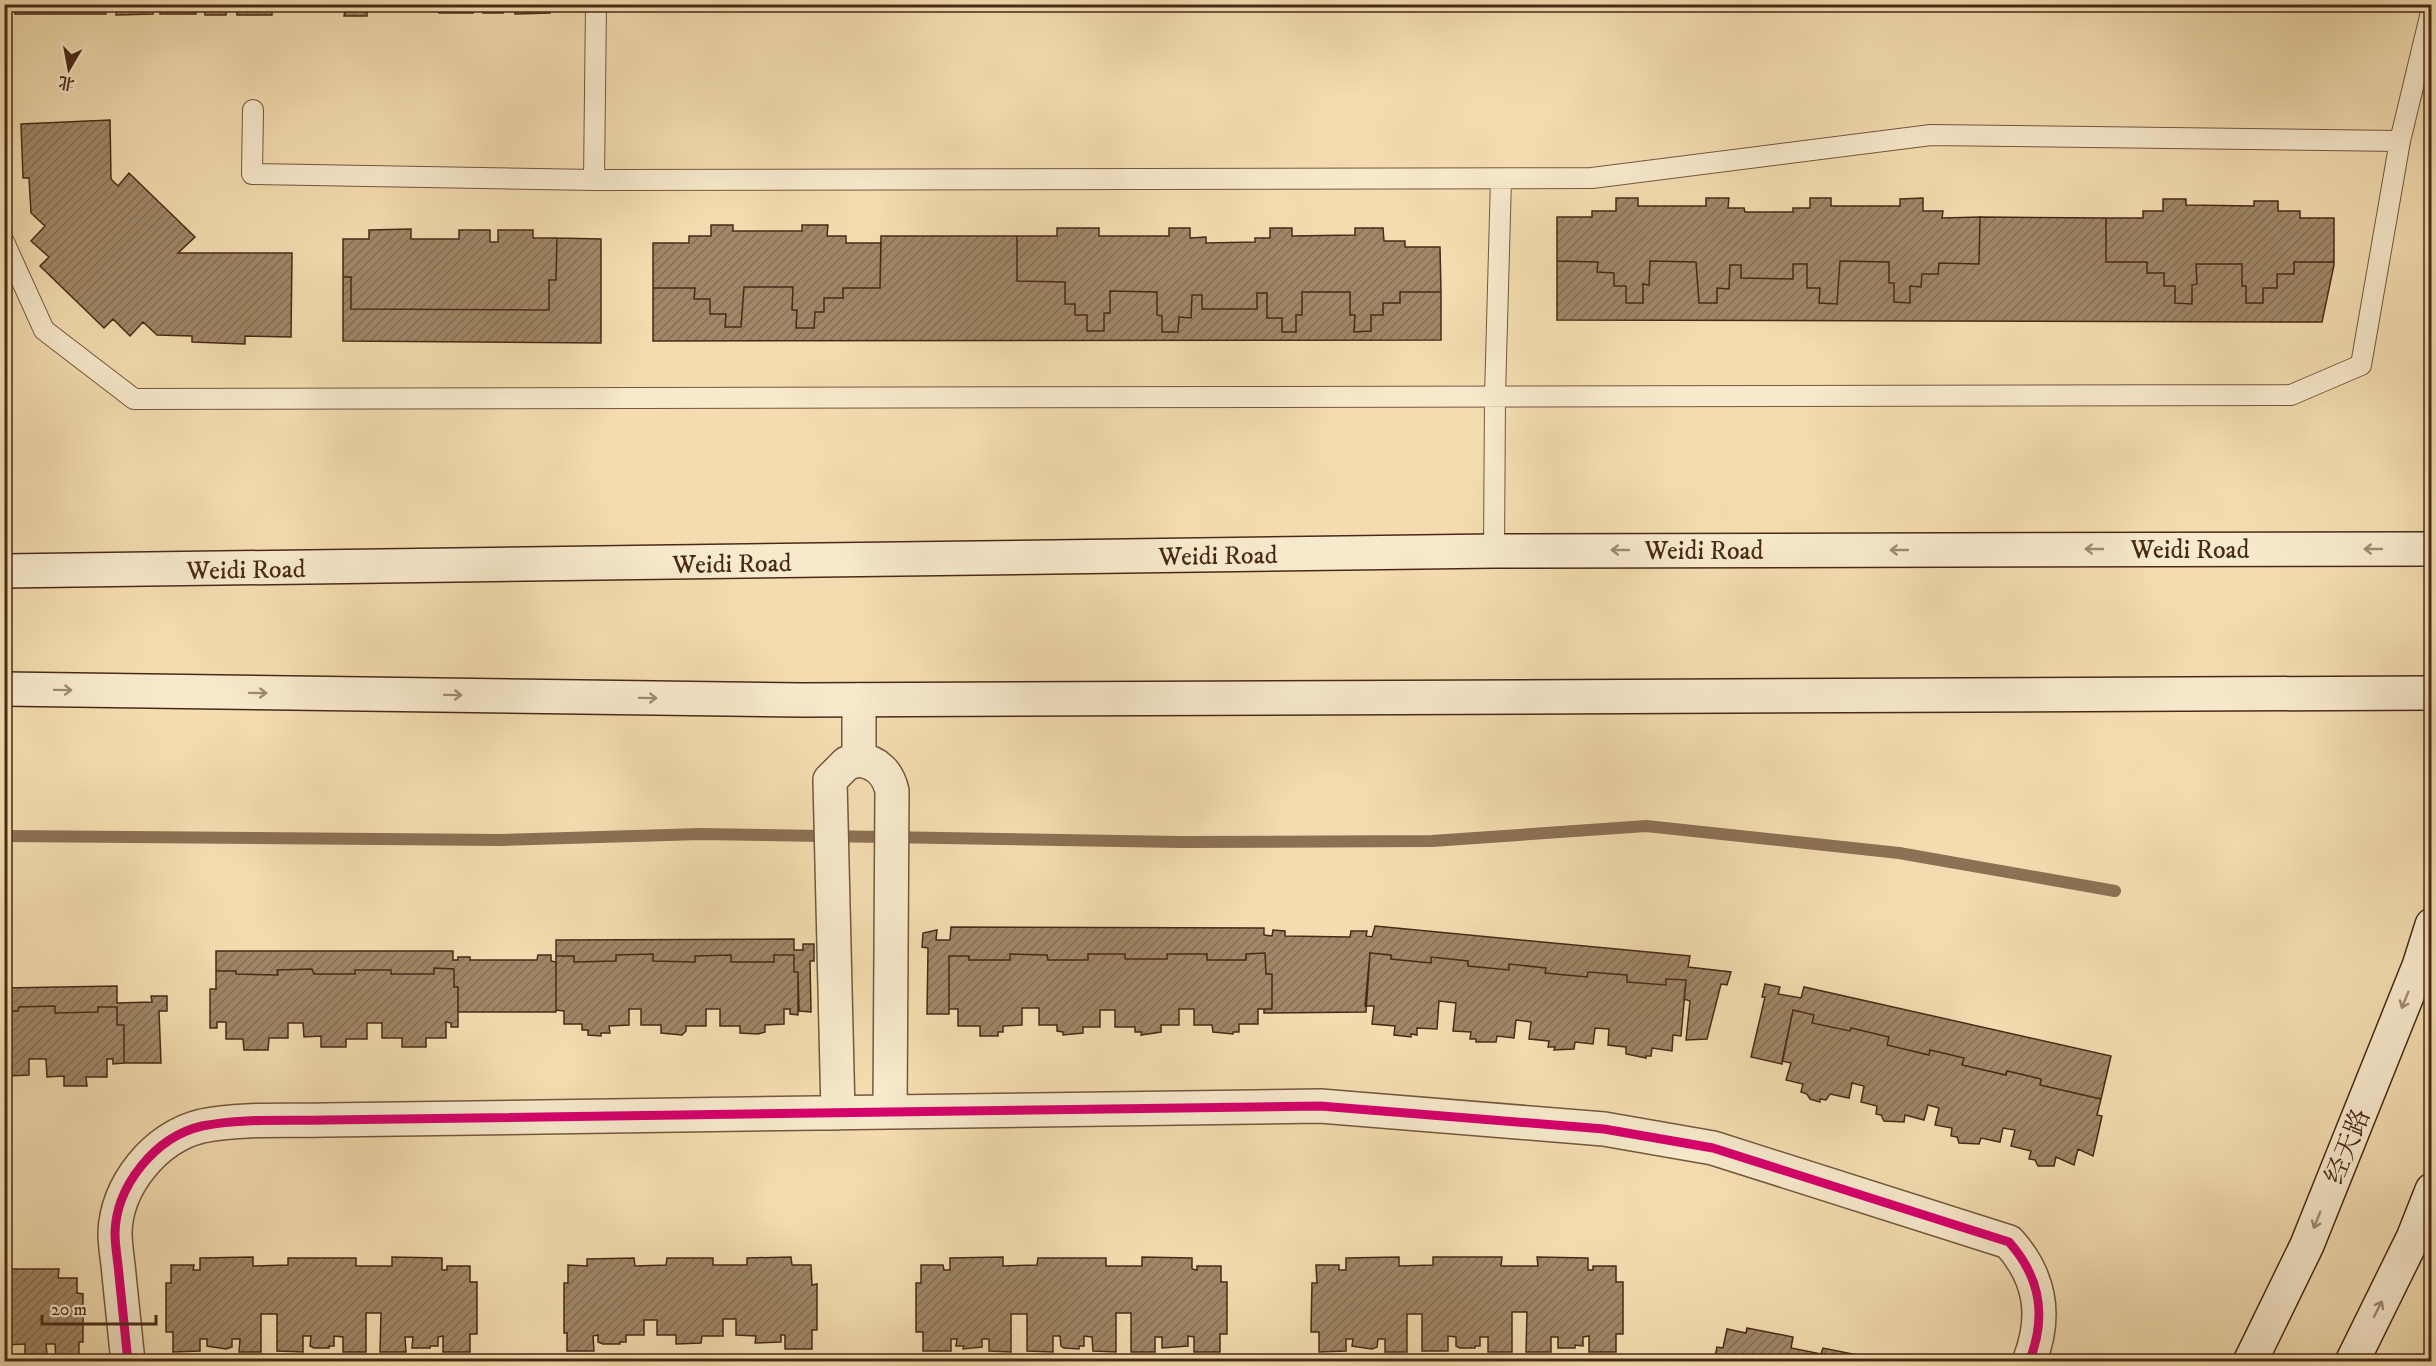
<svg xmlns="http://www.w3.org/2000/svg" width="2436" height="1366" viewBox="0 0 2436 1366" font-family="'IM FELL DW Pica','Noto Serif SC',serif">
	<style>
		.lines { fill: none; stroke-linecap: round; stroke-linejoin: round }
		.stream { stroke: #8c7154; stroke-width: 12 }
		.building { fill: url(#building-hatch); stroke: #492a17; stroke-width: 1.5 }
		.lane-casing { stroke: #74573d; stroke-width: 22 }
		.street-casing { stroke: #74573d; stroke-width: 36 }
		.secondary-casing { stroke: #492a17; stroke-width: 36 }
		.lane { stroke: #f7e9cc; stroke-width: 20 }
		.street { stroke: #f7e9cc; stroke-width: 33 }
		.secondary { stroke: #f7e9cc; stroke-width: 33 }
		.cycleway-casing { stroke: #f7e9cc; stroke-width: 13 }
		.cycleway { stroke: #d6006c; stroke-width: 9 }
		.oneway { stroke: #a08a72 }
		.labels { text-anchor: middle; stroke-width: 4.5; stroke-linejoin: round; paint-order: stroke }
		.street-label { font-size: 26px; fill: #492a17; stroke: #f7e9cc }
	</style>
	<defs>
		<pattern id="building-hatch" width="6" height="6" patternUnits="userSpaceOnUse" patternTransform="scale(1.5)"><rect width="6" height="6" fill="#a18767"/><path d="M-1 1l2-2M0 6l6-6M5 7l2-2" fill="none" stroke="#856f54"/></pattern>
	</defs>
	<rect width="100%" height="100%" fill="#f3ddb0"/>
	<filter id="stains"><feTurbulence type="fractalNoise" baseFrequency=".00333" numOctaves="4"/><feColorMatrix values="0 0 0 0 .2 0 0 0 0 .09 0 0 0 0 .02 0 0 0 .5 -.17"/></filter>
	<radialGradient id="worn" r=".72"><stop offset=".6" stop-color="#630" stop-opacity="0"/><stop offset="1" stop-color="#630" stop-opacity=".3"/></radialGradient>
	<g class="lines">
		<!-- stream -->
		<path class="stream" d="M4 836 501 840 701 834 1180 842 1432 841 1646 826 1899 853 2115 891"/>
	</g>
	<!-- building -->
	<path class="building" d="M15 4H39L38 14H15Z
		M39 4H153V14L116 15 117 7H106V14H38Z
		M160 4H272V15H237V7H227L226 15H205V8H196V14H160Z
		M318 4H397V9L367 10V16H344L345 11 318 10Z
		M439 4H550V13L515 14V8H503V13H483V8L473 7V13H439Z
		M110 120 111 179 118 186 129 173 195 237 178 253H292L291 337 245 336V344L192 342V336L157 335 143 322 130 336 113 319 104 328 40 266 49 257 31 241 45 226 31 213 29 178H23L21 124Z
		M1616 198H1638V206H1706V198H1729L1728 208H1744L1745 212H1793V208H1810V198H1831V206H1900V199L1923 198V211H1943L1942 218 1980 217 1979 264 1939 263 1938 274H1922L1921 287 1910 286V303L1894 302V283H1889V262L1840 261 1837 304 1819 303 1820 288H1807V264H1793V279L1741 278V265H1730L1729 289 1717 288V303H1699L1696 262 1650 261 1649 285 1643 284V303H1626V286H1614V273L1597 272 1598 262 1557 261V217H1592V211H1616Z
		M2163 199H2186V205L2254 206V201H2278V211H2300V218H2334V262H2294V274H2277V288H2263V303H2246V286H2242V264H2196L2197 284 2192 285V304L2175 303V286H2164V273H2147V262H2106V218H2143V211H2163Z
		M1980 217 2106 218V262H2147V273H2164V286H2175V303L2192 304V285L2197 284 2196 264H2242V286H2246V303H2263V288H2277V274H2294V262H2334V265L2322 322 1557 320V261L1598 262 1597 272 1614 273V286H1626V303H1643V284L1649 285 1650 261 1696 262 1699 303H1717V288L1729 289 1730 265H1741V278L1793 279V264H1807V288H1820L1819 303 1837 304 1840 261 1889 262V283H1894V302L1910 303V286L1921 287 1922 274H1938L1939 263 1979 264Z
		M711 225H733V231H802V225H828L827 236H846V243H881L880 288H843V298H824V312H815L814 328H796L797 310H792L793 287H744L741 327H725L726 314H710V299H694L695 288H653V243H689V236H711Z
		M1057 228H1099V236H1169V228H1190V238L1206 237V243L1255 242V238H1270V228H1292V236L1355 235V228H1383L1384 241H1405V247H1440L1441 292H1400V303H1383V315H1371V331L1354 332 1355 315H1350V292H1302V315H1296V332H1282V318H1267V293H1257V309H1202V295H1192L1191 318 1179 317 1178 332H1162V316L1157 315V292L1110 291V313H1104V331H1087V315H1075V304H1065V282L1017 281V236H1057Z
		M411 229V239H459V230H490V242H498V230H533V238H557L556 280H549V310L351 309V277H343V239H369V230Z
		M881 236H1017V281L1065 282V304H1075V315H1087V331H1104V313H1110V291L1157 292V315L1162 316V332H1178L1179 317 1191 318 1192 295H1202V309H1257V293H1267V318H1282V332H1296V315H1302V292H1350V315H1355L1354 332 1371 331V315H1383V303H1400V292H1441V340L653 341V288H695L694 299H710V314H726L725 327H741L744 287H793L792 310H797L796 328H814L815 312H824V298H843V288H880Z
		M557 238 601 239V343L343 341V277H351V309L549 310V280H556Z
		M1375 926 1690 956 1688 967 1731 972 1727 985 1721 984 1707 1039 1686 1040 1690 1001 1684 999 1686 980 1666 979V985L1627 982V975L1588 972 1587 977 1545 973 1546 968 1509 964V970L1468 966V961L1431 957V963L1391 959V955L1370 953 1366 1012 1264 1013V1009H1272V974H1266L1265 953 1246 954V960H1207V954H1167V959H1125V954H1088V960H1048L1047 955 1010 954V960H969V956H949V1014H927L928 948 922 947 923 933 937 930 936 940H950L951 927 1264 928V935L1272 936 1273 930 1285 931V936L1350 937 1351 931H1367L1366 936 1372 937Z
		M794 939V950H803V944H814V961H810L811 1012 799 1011 798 972H794V955H774V962H731V955L695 956V962L653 961V954L616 955V961L574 962V956H556V940Z
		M216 951H453V960H458V957H470V960H537L538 955H551V961L556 962V1012H458V987H454V969L434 968V974H391V970H355V974H314L312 969 277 970 278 975 236 974V971H216Z
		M1265 953 1266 974H1272V1009H1258V1024H1239V1032H1233V1034L1213 1032 1212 1025H1194V1009H1179V1025H1161V1032L1141 1035 1142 1032H1135V1027H1115V1010H1100V1027H1083V1033L1063 1035V1032L1057 1031V1025H1039V1008H1022V1025L1003 1026V1032H998V1036H980V1026H958V1009H949V956H969V960H1010V954L1047 955 1048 960H1088V954H1125V959H1167V954H1207V960H1246V954Z
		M1370 953 1391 955V959L1431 963V957L1468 961V966L1509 970V964L1546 968 1545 973 1587 977 1588 972 1627 975V982L1666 985V979L1686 980 1681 1036 1673 1035 1672 1051 1652 1048 1651 1056H1646V1058L1626 1054V1047L1608 1045 1609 1029 1595 1028 1593 1044 1575 1042 1574 1049 1554 1050 1555 1047H1548L1549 1041 1529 1039 1531 1022 1516 1020 1514 1038 1497 1036 1496 1042H1476V1039H1470L1471 1032 1453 1031 1456 1003 1439 1001 1437 1029 1417 1028V1035L1411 1034V1037L1394 1035 1395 1026 1372 1024 1374 1006H1365Z
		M653 954V961L695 962V956L731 955V962H774V955H794V972H798V1015L790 1014V1009H784V1024L765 1025V1032L758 1034 740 1033V1026H720V1009H706V1026H686V1031L682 1035 661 1033V1025H641V1009H629V1025L609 1026 610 1033H601V1036L588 1035V1030H582V1024H564V1011L556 1010V956H574V962L616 961V955Z
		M434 968 454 969V987H458V1027H451V1023L446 1022V1038H426V1047H402V1038H382V1023H367V1039H346V1047H321V1036L304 1037 303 1023H288V1038H269L268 1050H244L243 1039H226V1022H217V1028H210V989H216V971H236V974L278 975 277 970 312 969 314 974H355V970H391V974H434Z
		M1765 984 1780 987 1778 994 1801 998 1804 987 2111 1056 2101 1099 2040 1085 2041 1079 2007 1071 2006 1075 1962 1065 1964 1058 1930 1050 1929 1055 1887 1045 1889 1037 1851 1028 1850 1031 1812 1023 1814 1015 1793 1010 1782 1064 1751 1057 1765 997H1762Z
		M117 986V1003L152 1002 151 996H167V1011H159L161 1063H124V1025H117V1007H98V1012L55 1013V1006L19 1007 18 1011H4V988Z
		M55 1006V1013L98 1012V1007H117V1025H124V1063L113 1064V1059H107V1077H86L87 1086H64V1076L47 1077 46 1059H29V1075L8 1076 9 1085H4V1011H18L19 1007Z
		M1793 1010 1814 1015 1812 1023 1850 1031 1851 1028 1889 1037 1887 1045 1929 1055 1930 1050 1964 1058 1962 1065 2006 1075 2007 1071 2041 1079 2040 1085 2101 1099 2097 1115 2102 1116 2093 1156 2078 1149 2074 1165 2056 1157 2054 1166H2038L2035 1160 2029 1159 2031 1151 2011 1146 2015 1130 2003 1128 2000 1142 1981 1138 1979 1144 1959 1143 1957 1137 1951 1136 1952 1128 1935 1125 1939 1108 1928 1105 1924 1120 1905 1115 1904 1122 1884 1121 1881 1115 1876 1114 1877 1106 1861 1102 1864 1086 1852 1083 1849 1098 1830 1094 1826 1100 1820 1099V1102L1810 1099 1807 1094 1801 1092 1803 1084 1786 1080 1791 1063 1782 1061Z
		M253 1257V1266L288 1265V1258H356V1266H392V1257L442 1258V1270H447V1266H470V1282H477V1334H470V1352H443V1336L438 1337V1346H430V1348H412L413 1337H405L406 1352H380L381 1313H366V1352H343V1337L334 1336V1346H329V1348H314L310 1346 311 1336H303V1352L277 1351V1314H261V1352H239L240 1339H232V1347L226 1349 207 1346V1339H200V1351L173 1352V1332H166V1283H171V1265H194L193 1270H200V1258Z
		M791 1257 792 1265H811L812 1285 817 1284V1330H812V1349H785V1335H781V1342L755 1343 756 1336 736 1335V1319H723V1336H702L701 1343 676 1344V1335H657V1320H644V1335H626V1342H620V1344H603L598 1342V1335L593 1336 594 1351H567V1333H564V1283H568V1265L587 1266V1259L634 1258 635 1266 666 1265 667 1258H713V1265H747V1258Z
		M1003 1257V1266L1037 1265 1038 1258H1106V1266H1142V1257L1192 1258V1269L1197 1270V1266H1221V1282H1227V1334H1220V1352H1194V1337L1188 1336V1346L1162 1348V1337H1155V1352H1131V1313H1116V1352L1093 1351 1092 1337 1084 1336V1346H1079V1349L1064 1348 1061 1346 1060 1336H1053V1352L1027 1351V1314H1011V1352L989 1351V1339H982V1347L963 1349 964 1346H956L957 1339H951V1351H923V1332H916V1283H921V1265H943L944 1270H950V1258Z
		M1399 1257V1266L1433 1265V1257H1502L1501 1266H1538L1537 1257 1588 1258V1270H1593V1266H1616V1282H1623V1334H1616V1352H1589V1336L1583 1337V1346L1575 1345V1348H1558V1337H1551V1352H1526L1527 1312H1512V1352H1488V1337H1480V1346H1475V1348H1460L1456 1346V1337L1448 1336V1351H1422V1314H1407V1352H1385V1339H1378L1377 1347 1372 1349 1352 1346 1353 1339H1346V1351L1319 1352V1332H1311L1312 1283H1317L1316 1265H1339V1270H1346V1258Z
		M12 1269H59L58 1278H77V1293L83 1294V1342H79V1360L56 1361 55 1344H46L47 1354H25V1344L5 1345 4 1276H11Z
		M1747 1328 1793 1337 1791 1348 1821 1354 1823 1348 1868 1357 1867 1362H1714L1717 1347 1723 1348 1727 1329 1746 1333Z"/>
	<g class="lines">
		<defs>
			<path id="lane" d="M253 110 252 174 594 180 596 4
				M594 180 1592 178 1931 135 2400 141
				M4 242 44 330 134 399 2291 395 2361 365 2400 141 2432 8
				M1494 551 1495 396 1501 179"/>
			<path id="street" d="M859 760C877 762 888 773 892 791L890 1112
				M838 1113 830 780 847 763 859 760V700
				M128 1362C125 1333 122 1304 119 1275 118 1261 115 1247 115 1233 116 1186 155 1137 202 1126 240 1118 287 1121 326 1120L1320 1106 1604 1129 1713 1148 2009 1242C2041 1278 2047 1317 2029 1362"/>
			<path id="secondary" d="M4 571 1494 551 2432 549
				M4 689 802 700 2432 693
				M2250 1362 2307 1245 2419 966 2432 925
				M2352 1362 2413 1238 2432 1190"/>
		</defs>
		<!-- lane casing -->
		<use href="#lane" class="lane-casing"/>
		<!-- street casing -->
		<use href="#street" class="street-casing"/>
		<!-- secondary casing -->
		<use href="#secondary" class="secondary-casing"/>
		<!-- lane -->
		<use href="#lane" class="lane"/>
		<!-- street -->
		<use href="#street" class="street"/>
		<!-- secondary -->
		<use href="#secondary" class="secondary"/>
		<defs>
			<path id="cycleway" d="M128 1362C125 1333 122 1304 119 1275 118 1261 115 1247 115 1233 116 1186 155 1137 202 1126 240 1118 287 1121 326 1120L1320 1106 1604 1129 1713 1148 2009 1242C2041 1278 2047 1317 2029 1362"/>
		</defs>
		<!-- cycleway casing -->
		<use href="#cycleway" class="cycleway-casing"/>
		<!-- cycleway -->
		<use href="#cycleway" class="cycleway"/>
	</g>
	<!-- one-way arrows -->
	<defs><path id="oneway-shaft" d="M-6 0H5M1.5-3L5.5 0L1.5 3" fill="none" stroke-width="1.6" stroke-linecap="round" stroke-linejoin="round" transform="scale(1.5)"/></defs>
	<g class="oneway">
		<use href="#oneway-shaft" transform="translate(2094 549) rotate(180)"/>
		<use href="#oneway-shaft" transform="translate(2373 549) rotate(180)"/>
		<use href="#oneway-shaft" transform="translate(1620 550) rotate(180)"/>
		<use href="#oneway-shaft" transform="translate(1899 550) rotate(180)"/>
		<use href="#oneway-shaft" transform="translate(63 690) rotate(1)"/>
		<use href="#oneway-shaft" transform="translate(258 693) rotate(1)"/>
		<use href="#oneway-shaft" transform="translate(453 695) rotate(1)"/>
		<use href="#oneway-shaft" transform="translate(648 698) rotate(1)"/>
		<use href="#oneway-shaft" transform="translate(2405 1000) rotate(112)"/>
		<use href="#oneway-shaft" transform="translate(2317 1220) rotate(112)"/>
		<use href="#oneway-shaft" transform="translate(2378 1309) rotate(-63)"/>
	</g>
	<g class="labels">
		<!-- street labels -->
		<g class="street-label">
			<text x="2190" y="558">Weidi Road</text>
			<text x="1704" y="559">Weidi Road</text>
			<text transform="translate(1218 555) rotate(-1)" y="9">Weidi Road</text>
			<text transform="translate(732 563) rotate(-1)" y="9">Weidi Road</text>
			<text transform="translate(246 569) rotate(-1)" y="9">Weidi Road</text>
			<text transform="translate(2347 1146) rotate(-68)" y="9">经天路</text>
		</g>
	</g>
	<!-- margin -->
	<rect width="2436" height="1366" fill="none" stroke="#f3ddb0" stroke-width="24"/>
	<rect x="6" y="6" width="2424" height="1354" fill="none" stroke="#492a17" stroke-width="3"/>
	<rect x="12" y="12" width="2412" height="1342" fill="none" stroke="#492a17" stroke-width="1.5"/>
	<!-- north arrow -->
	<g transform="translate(69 69) rotate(190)" stroke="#f7e9cc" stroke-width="4.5" paint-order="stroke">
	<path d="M0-4.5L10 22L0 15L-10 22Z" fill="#492a17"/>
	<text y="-9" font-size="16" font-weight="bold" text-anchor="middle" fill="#492a17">北</text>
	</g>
	<!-- scale -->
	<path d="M42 1315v9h114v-9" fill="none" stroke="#492a17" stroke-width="3"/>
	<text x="51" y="1315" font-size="18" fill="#492a17" stroke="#f7e9cc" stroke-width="4.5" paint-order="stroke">20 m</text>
	<rect width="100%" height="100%" filter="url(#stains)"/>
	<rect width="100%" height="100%" fill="url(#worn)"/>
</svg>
